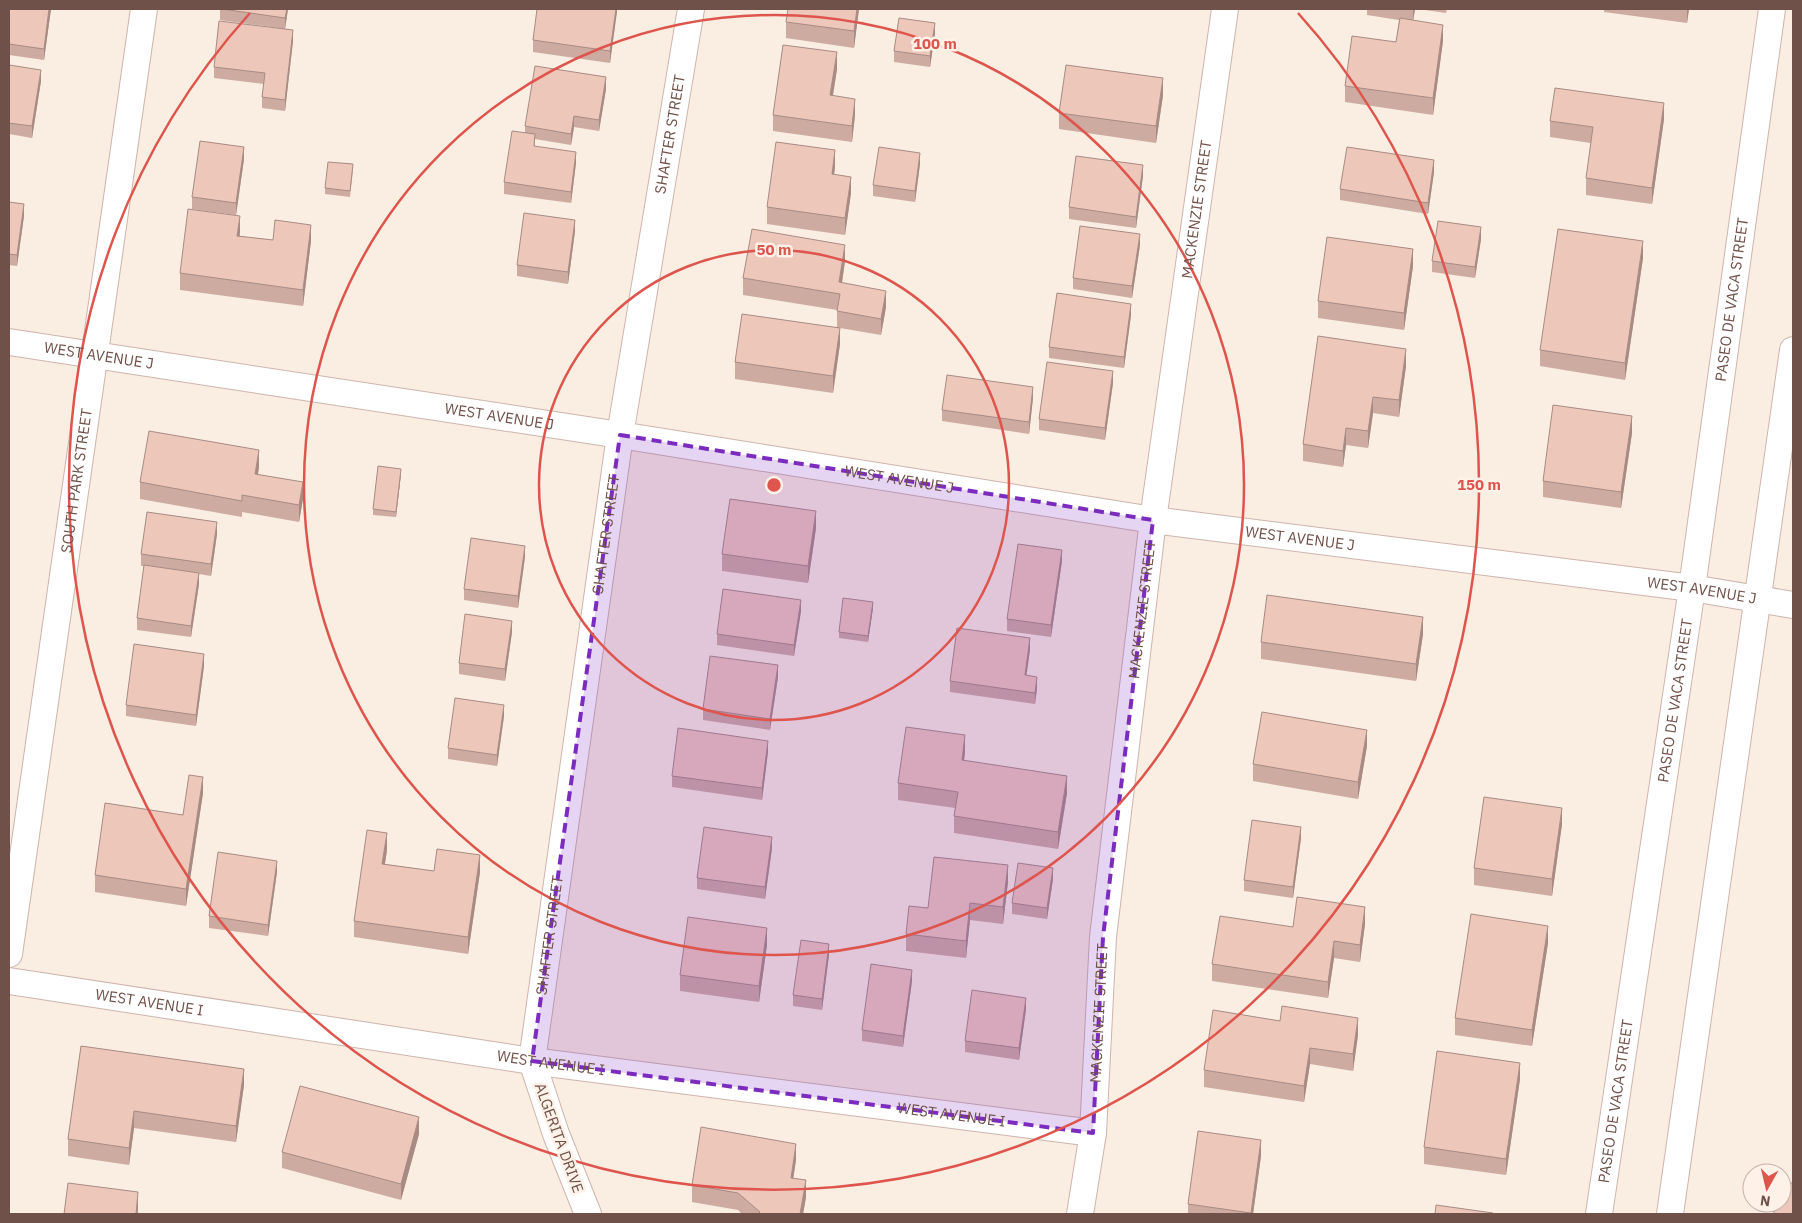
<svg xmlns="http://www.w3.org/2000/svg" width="1802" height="1223" viewBox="0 0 1802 1223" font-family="'IBM Plex Sans',sans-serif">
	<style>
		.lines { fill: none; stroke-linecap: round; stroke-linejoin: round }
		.street-casing { stroke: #cdb5ac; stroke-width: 28 }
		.street { stroke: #fff; stroke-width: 26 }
		.wall { fill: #cdaba1 }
		.shaded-wall { fill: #a78b83 }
		.building { fill: #eec7bb; stroke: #a78b83 }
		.marked { fill: #7b2cbf; fill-opacity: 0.2; stroke: #7b2cbf; stroke-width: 4; stroke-dasharray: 10 6; stroke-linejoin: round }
		.ring { fill: none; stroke: #de554e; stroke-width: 2.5 }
		.labels { text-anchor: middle; stroke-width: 5; stroke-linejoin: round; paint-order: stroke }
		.street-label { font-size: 15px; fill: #70514a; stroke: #fef1e8 }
		.centre { fill: #de554e; stroke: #fef1e8; stroke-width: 2.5 }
		.ring-label { font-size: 15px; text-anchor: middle; font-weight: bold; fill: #de554e; stroke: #fef1e8; stroke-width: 5; stroke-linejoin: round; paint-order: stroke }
	</style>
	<rect width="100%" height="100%" fill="#faede2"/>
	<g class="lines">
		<defs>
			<g id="street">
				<path id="s1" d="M9 342 620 435 1153 520 1692 588 1793 605"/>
				<path id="s2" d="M9 954 144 9"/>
				<path id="s3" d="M9 981 532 1061 1093 1133"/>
				<path id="s4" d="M588 1214 556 1134 532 1061 620 435 691 9"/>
				<path id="s5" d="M1080 1214 1093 1133 1103 937 1153 520 1225 9"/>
				<path id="s6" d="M1599 1214 1692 588 1772 9"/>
				<path d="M1670 1214 1793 350"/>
			</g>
		</defs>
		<!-- street casing -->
		<use href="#street" class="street-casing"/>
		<!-- street -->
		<use href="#street" class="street"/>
	</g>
	<!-- wall -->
	<path class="wall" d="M9 9H51L44 60 9 55Z
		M220 9H288L285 29 293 41 285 111 262 108V97L264 84 214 78V67L279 28 220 20Z
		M617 9 610 63 533 52V40Z
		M859 9 854 48 786 38V22Z
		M1367 9H1415L1413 20 1443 41 1433 115 1345 102V86L1396 42 1399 20 1367 15Z
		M1418 9H1447L1446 13Z
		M1604 9H1689L1687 23 1604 12Z
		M935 34 930 67 894 62V51Z
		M9 65 41 81 32 138 9 134Z
		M837 69 833 96 855 115 852 142 773 131V115Z
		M606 89 599 131 574 127 571 145 535 139V146L576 163 571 203 504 194V182L525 132V126Z
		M1163 95 1156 143 1059 129V113Z
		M1664 119 1652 204 1586 195V178L1591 143 1550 137V121Z
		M244 159 236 215 192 209V197Z
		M920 164 915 202 873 196V185Z
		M835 167 834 174 851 193 845 235 767 224V207Z
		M353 170 350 197 325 194V188Z
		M1434 172 1428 214 1340 200V189Z
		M1143 176 1136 228 1069 219V207Z
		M9 202 24 216 17 266 9 265Z
		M575 231 568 284 517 276V265Z
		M240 232V236L273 240 311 241 303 306 180 290V273Z
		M1481 239 1475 278 1432 272V261Z
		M1140 245 1132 298 1073 289V278Z
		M1643 258 1625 380 1540 366V350Z
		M845 261 842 283 886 307 881 335 840 328V344L833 393 735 379V362L837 327V310L743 295V278Z
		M1413 266 1404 330 1318 318V301Z
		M1131 315 1124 368 1049 358V347Z
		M1406 366 1399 417 1373 413 1368 448 1346 445 1343 467 1303 461V444Z
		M1113 383 1105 440 1039 430V419Z
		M1033 398 1029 434 942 421V410Z
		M1632 433 1621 508 1543 497V481Z
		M259 467 258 474 303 499 299 522 242 512V517L140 499V482Z
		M401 474 396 517 373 515V509Z
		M816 528 808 583 722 571V554Z
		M217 534 211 576 199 574V584L191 637 137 630V618L144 566H141V554Z
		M525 557 518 608 464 600V589Z
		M1062 561 1051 637 1007 631V619Z
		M873 608 868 642 839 638V632Z
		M801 611 794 656 717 645V634Z
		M512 632 505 681 459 674V663Z
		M1423 634 1416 681 1261 659V642Z
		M1030 650 1026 675 1037 688 1035 704 950 692V681Z
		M204 666 196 726 126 716V705Z
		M778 677 770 730 703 720V709Z
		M504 716 497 766 448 759V748Z
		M1367 746 1358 799 1253 781V764Z
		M768 752 762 800 672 787V776Z
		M965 752 964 761 1067 793 1058 849 954 833V816L955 808 898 800V783Z
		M203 793 186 906 95 892V875L183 815Z
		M1562 824 1552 896 1474 885V868Z
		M1301 838 1293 898 1244 891V880Z
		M772 848 765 899 697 889V878Z
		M387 850 385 864 434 871 480 872 468 954 354 937V921Z
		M277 872 268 936 209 928V916Z
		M1053 879 1047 919 1012 914V903Z
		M1008 882 1003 924 970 920 966 958 906 951V934L928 908Z
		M1365 924 1360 962 1334 958 1328 998 1212 981V964L1293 927Z
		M1548 943 1532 1046 1455 1035V1018Z
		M767 945 759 1002 680 991V975Z
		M829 955 822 1010 793 1006V995Z
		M912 981 903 1047 862 1041V1030Z
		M1026 1009 1019 1060 965 1052V1041Z
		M1358 1035 1353 1071 1310 1064 1304 1102 1204 1087V1070Z
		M81 1046 244 1085 236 1142 134 1128 129 1165 68 1156V1139Z
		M1520 1079 1506 1175 1424 1164V1147Z
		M419 1134 401 1200 282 1168V1152Z
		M1261 1156 1253 1214H1188V1204Z
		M796 1160 793 1178 806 1197 803 1214H742L738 1210 692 1202V1185Z"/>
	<!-- shaded-wall -->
	<path class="shaded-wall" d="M49 9H51L44 60V49Z
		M287 9H288L285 29V18Z
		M616 9H617V12L610 63V51Z
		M857 9H859L854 48V31Z
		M1413 9H1415L1413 22Z
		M1687 9H1689L1687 23Z
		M935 23V34L930 67V56Z
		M1443 25V41L1433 115V98Z
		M293 30V41L285 111V100Z
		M837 52V69L830 112V95Z
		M41 70V81L32 138V126Z
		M606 77V89L599 131V120Z
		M1163 78V95L1156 143V126Z
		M855 99V115L852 142V126Z
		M1664 103V119L1652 204V188Z
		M574 116V127L571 145V134Z
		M244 147V159L236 215V203Z
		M835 150V167L832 191V174Z
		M576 152V163L571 203V192Z
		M920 153V164L915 202V191Z
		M1434 160V172L1428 214V203Z
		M1143 165V176L1136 228V217Z
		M851 177V193L845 235V218Z
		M24 204V216L17 266V255Z
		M240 216V232L237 252V236Z
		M575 220V231L568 284V272Z
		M311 225V241L303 306V290Z
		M1481 227V239L1475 278V267Z
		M1140 234V245L1132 298V286Z
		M1643 241V258L1625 380V363Z
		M845 245V261L840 295 839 282Z
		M1413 249V266L1404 330V313Z
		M886 291V307L881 335V319Z
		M1131 304V315L1124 368V357Z
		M840 328V344L833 393V376Z
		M1406 349V366L1399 417V400Z
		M1113 371V383L1105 440V428Z
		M1033 387V398L1029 434V422Z
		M1373 397V413L1368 448V431Z
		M1632 416V433L1621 508V492Z
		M1346 428V445L1343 467V451Z
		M259 450V467L255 491V474Z
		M401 469V474L396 517V512Z
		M303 482V499L299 522V505Z
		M816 511V528L808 583V566Z
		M217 522V534L211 576V564Z
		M525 546V557L518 608V596Z
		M1062 550V561L1051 637V625Z
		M199 573V584L191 637V626Z
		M801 600V611L794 656V645Z
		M873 602V608L868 642V636Z
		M1423 617V634L1416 681V664Z
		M512 621V632L505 681V669Z
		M1030 638V650L1025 686V675Z
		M204 654V666L196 726V715Z
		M778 665V677L770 730V719Z
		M1037 677V688L1035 704V693Z
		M504 705V716L497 766V755Z
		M1367 730V746L1358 799V782Z
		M965 735V752L962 777V760Z
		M768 741V752L762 800V788Z
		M1067 776V793L1058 849V832Z
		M203 777V793L186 906V889Z
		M1562 808V824L1552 896V879Z
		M1301 827V838L1293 898V887Z
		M387 833V850L382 881V864Z
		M772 837V848L765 899V887Z
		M480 855V872L468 954V937Z
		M277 861V872L268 936V925Z
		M1008 865V882L1003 924V907Z
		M1053 868V879L1047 919V908Z
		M970 903V920L966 958V941Z
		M1365 907V924L1360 962V945Z
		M1548 926V943L1532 1046V1030Z
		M767 928V945L759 1002V986Z
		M1334 941V958L1328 998V982Z
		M829 944V955L822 1010V999Z
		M912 970V981L903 1047V1036Z
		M1026 998V1009L1019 1060V1048Z
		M1358 1018V1035L1353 1071V1054Z
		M1310 1048V1064L1304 1102V1086Z
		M1520 1063V1079L1506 1175V1159Z
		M244 1069V1085L236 1142V1126Z
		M134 1111V1128L129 1165V1148Z
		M419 1117V1134L401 1200V1184Z
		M1261 1140V1156L1253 1214H1251Z
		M796 1144V1160L791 1194V1178Z
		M806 1180V1197L803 1214H800Z
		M138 1192V1214H136Z"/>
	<!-- building -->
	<path class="building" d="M9 9H49L44 49 9 44Z
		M222 9H287L285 18Z
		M537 9H616L610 51 533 40Z
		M788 9H857L854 31 786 22Z
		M899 18 935 23 930 56 894 51Z
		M1400 18 1443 25 1433 98 1345 86 1352 36 1396 42Z
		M219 21 293 30 285 100 262 97 265 73 214 67Z
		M783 45 837 52 830 95 855 99 852 126 773 115Z
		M9 65 41 70 32 126 9 123Z
		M1066 65 1163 78 1156 126 1059 113Z
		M535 66 606 77 599 120 574 116 571 134 525 126Z
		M1555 88 1664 103 1652 188 1586 178 1593 127 1550 121Z
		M512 131 535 134 534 146 576 152 571 192 504 182Z
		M200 141 244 147 236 203 192 197Z
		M776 142 835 150 832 174 851 177 845 218 767 207Z
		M879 147 920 153 915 191 873 185Z
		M1347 147 1434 160 1428 203 1340 189Z
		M1076 156 1143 165 1136 217 1069 207Z
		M328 162 353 164 350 191 325 188Z
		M9 202 24 204 17 255 9 254Z
		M188 209 240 216 237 236 273 240 275 220 311 225 303 290 180 273Z
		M524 213 575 220 568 272 517 265Z
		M1438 221 1481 227 1475 267 1432 261Z
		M1080 226 1140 234 1132 286 1073 278Z
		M752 229 845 245 839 282 886 291 881 319 837 311 840 294 743 278Z
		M1558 229 1643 241 1625 363 1540 350Z
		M1327 237 1413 249 1404 313 1318 301Z
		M1057 293 1131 304 1124 357 1049 347Z
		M742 314 840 328 833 376 735 362Z
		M1318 336 1406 349 1399 400 1373 397 1368 431 1346 428 1343 451 1303 444Z
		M1047 362 1113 371 1105 428 1039 419Z
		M947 375 1033 387 1029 422 942 410Z
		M1553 405 1632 416 1621 492 1543 481Z
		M149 431 259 450 255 474 303 482 299 505 242 495V501L140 482Z
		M378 466 401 469 396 512 373 509Z
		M730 499 816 511 808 566 722 554Z
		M147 512 217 522 211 564 141 554Z
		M471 538 525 546 518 596 464 589Z
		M1018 544 1062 550 1051 625 1007 619Z
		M144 565 199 573 191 626 137 618Z
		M723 589 801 600 794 645 717 634Z
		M1267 595 1423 617 1416 664 1261 642Z
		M843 598 873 602 868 636 839 632Z
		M465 614 512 621 505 669 459 663Z
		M957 628 1030 638 1025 675 1037 677 1035 693 950 681Z
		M134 644 204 654 196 715 126 705Z
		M710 656 778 665 770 719 703 709Z
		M455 698 504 705 497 755 448 748Z
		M1262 712 1367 730 1358 782 1253 764Z
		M906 727 965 735 962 760 1067 776 1058 832 954 816 958 792 898 783Z
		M678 728 768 741 762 788 672 776Z
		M189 775 203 777 186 889 95 875 105 803 183 815Z
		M1484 797 1562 808 1552 879 1474 868Z
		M1252 820 1301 827 1293 887 1244 880Z
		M704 827 772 837 765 887 697 878Z
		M367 830 387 833 382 864 434 871 437 849 480 855 468 937 354 921Z
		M218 852 277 861 268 925 209 916Z
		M934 857 1008 865 1003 907 970 903 966 941 906 934 909 906 928 908Z
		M1018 863 1053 868 1047 908 1012 903Z
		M1297 897 1365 907 1360 945 1334 941 1328 982 1212 964 1220 916 1293 927Z
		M1471 914 1548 926 1532 1030 1455 1018Z
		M688 917 767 928 759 986 680 975Z
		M801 940 829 944 822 999 793 995Z
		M871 964 912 970 903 1036 862 1030Z
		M972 990 1026 998 1019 1048 965 1041Z
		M1282 1006 1358 1018 1353 1054 1310 1048 1304 1086 1204 1070 1213 1010 1280 1021Z
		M81 1046 244 1069 236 1126 134 1111 129 1148 68 1139Z
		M1437 1051 1520 1063 1506 1159 1424 1147Z
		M300 1086 419 1117 401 1184 282 1152Z
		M701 1127 796 1144 791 1178 806 1180 800 1214H758L760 1212 738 1193 692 1185Z
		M1198 1131 1261 1140 1251 1213 1188 1204Z
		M68 1183 138 1192 136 1214H64Z
		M1782 1183H1793V1214H1774L1773 1203H1782Z
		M1436 1205 1493 1213V1214H1435Z"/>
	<!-- marked area -->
	<path class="marked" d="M620 435 1153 520 1103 937 1093 1133 532 1061Z"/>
	<!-- distance rings -->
	<g class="ring">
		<circle cx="774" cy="485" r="235"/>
		<circle cx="774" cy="485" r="470"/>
		<path d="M1298 13A705 705 0 1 1 250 13"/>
	</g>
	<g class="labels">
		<!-- street labels -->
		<g class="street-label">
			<text dy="5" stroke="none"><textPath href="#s4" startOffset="1100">SHAFTER STREET</textPath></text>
			<text dy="5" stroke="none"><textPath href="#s5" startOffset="1012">MACKENZIE STREET</textPath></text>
			<text dy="5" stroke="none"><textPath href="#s6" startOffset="924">PASEO DE VACA STREET</textPath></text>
			<text dy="5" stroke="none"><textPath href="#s1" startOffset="91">WEST AVENUE J</textPath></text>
			<text dy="5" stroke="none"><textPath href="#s1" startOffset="496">WEST AVENUE J</textPath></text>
			<text dy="5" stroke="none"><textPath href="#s1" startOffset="901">WEST AVENUE J</textPath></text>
			<text dy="5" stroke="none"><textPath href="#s2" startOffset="478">SOUTH PARK STREET</textPath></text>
			<text dy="5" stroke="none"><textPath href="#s4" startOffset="695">SHAFTER STREET</textPath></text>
			<text dy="5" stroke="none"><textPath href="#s1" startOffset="1306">WEST AVENUE J</textPath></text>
			<text dy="5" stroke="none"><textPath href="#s1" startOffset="1711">WEST AVENUE J</textPath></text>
			<text dy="5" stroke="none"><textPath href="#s5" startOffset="608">MACKENZIE STREET</textPath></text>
			<text dy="5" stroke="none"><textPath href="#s6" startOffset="519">PASEO DE VACA STREET</textPath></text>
			<text dy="5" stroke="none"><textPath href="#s4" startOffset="290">SHAFTER STREET</textPath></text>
			<text dy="5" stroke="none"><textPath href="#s3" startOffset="142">WEST AVENUE I</textPath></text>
			<text dy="5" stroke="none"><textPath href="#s5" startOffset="202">MACKENZIE STREET</textPath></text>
			<text dy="5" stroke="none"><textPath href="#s3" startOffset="548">WEST AVENUE I</textPath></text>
			<text dy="5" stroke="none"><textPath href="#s6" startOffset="114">PASEO DE VACA STREET</textPath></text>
			<text dy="5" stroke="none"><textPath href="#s3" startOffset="952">WEST AVENUE I</textPath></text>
			<text transform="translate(559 1138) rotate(70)" y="5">ALGERITA DRIVE</text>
		</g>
	</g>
	<circle cx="774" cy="485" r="8" class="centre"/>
	<g class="ring-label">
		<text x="935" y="49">100 m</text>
		<text x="774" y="255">50 m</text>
		<text x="1479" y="490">150 m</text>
	</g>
	<!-- border -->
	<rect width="1802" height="1223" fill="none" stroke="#70514a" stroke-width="20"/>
	<!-- north arrow -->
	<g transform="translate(1767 1188) rotate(188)"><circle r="24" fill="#fef1e8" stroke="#c5b1a9"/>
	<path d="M0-4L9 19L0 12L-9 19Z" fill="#de554e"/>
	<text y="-8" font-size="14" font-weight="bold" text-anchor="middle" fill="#70514a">N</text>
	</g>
</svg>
